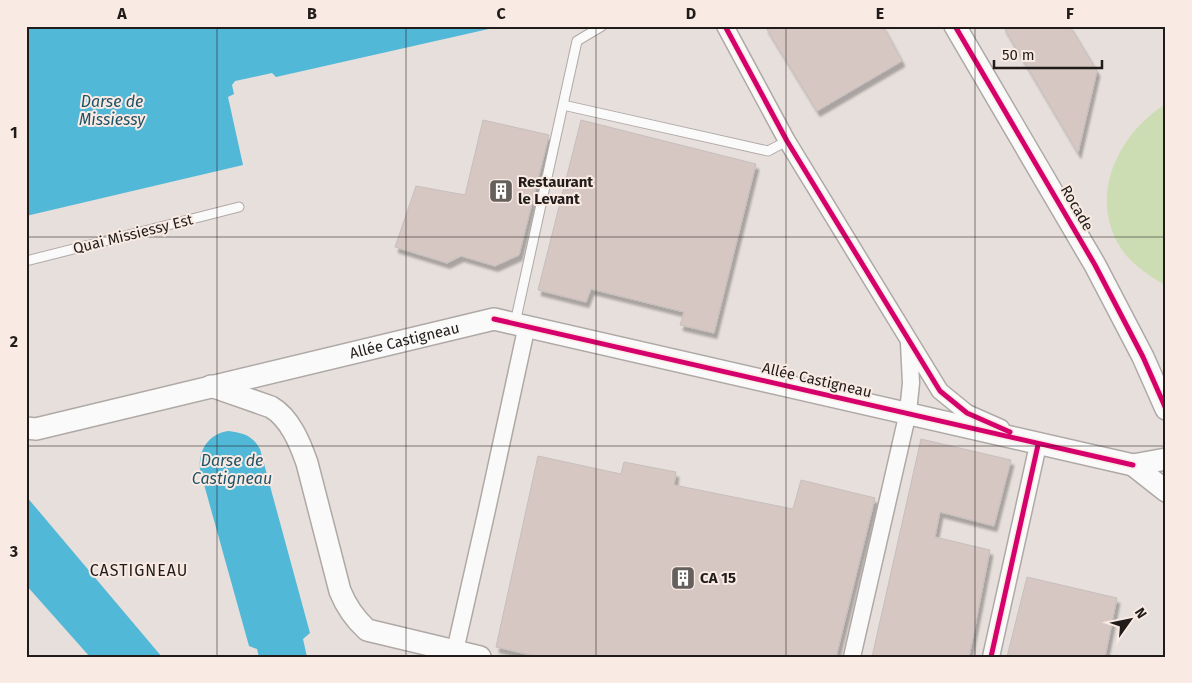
<svg xmlns="http://www.w3.org/2000/svg" width="1192" height="683" viewBox="0 0 1192 683" font-family="'Fira Sans',sans-serif">
	<style>
		.green { fill: #cdddb3 }
		.water { fill: #52b8d7 }
		.building { fill: #d6c7c3; stroke: #c6bfbd; filter: url(#shadow) }
		.lines { fill: none; stroke-linecap: round; stroke-linejoin: round }
		.service-casing { stroke: #afa9a6; stroke-width: 11 }
		.minor-casing { stroke: #afa9a6; stroke-width: 19 }
		.tertiary-casing { stroke: #afa9a6; stroke-width: 24 }
		.service { stroke: #fbfafa; stroke-width: 9 }
		.minor { stroke: #fbfafa; stroke-width: 16 }
		.tertiary { stroke: #fbfafa; stroke-width: 21 }
		.cycleway-casing { stroke: #f9eae3; stroke-width: 8 }
		.cycleway { stroke: #d6006c; stroke-width: 5 }
		.grid { fill: none; stroke: #211c19; stroke-width: 1; stroke-opacity: 0.55 }
		.labels { text-anchor: middle; stroke-width: 4; stroke-linejoin: round; paint-order: stroke }
		.poi-label { font-size: 15px; font-weight: bold; fill: #211c19; stroke: #f9eae3; text-anchor: start }
		.street-label { font-size: 15px; fill: #211c19; stroke: #f9eae3 }
		.water-label { font-size: 16px; font-style: italic; fill: #1e5266; stroke: #f9eae3 }
		.neighbourhood-label { font-size: 16px; letter-spacing: 1px; fill: #211c19; stroke: #f9eae3 }
		.neatline { fill: none; stroke: #211c19; stroke-width: 2 }
		.grid-label { font-size: 16px; text-anchor: middle; font-weight: bold; fill: #211c19 }
	</style>
	<defs>
		<filter id="shadow"><feDropShadow dx="3" dy="5.5" stdDeviation="1" flood-color="#0004"/></filter>
	</defs>
	<rect width="100%" height="100%" fill="#e7dfdb"/>
	<!-- green -->
	<path class="green" d="M1166 104V286C1152 277 1137 268 1126 255 1085 204 1115 135 1166 104Z"/>
	<!-- water -->
	<path class="water" d="M26 26H502L276 77 272 73 235 81 232 85 234 94 228 97 243 165 26 216Z
		M229 431C244 433 253 436 260 449L310 633 303 639 307 657H259L257 649 249 646 200 470C198 450 209 433 229 431Z
		M26 496 162 657H90L26 585Z"/>
	<!-- building -->
	<path class="building" d="M765 26H883L902 61 817 111Z
		M1003 26H1070L1097 71 1078 153Z
		M483 120 549 135 519 255 495 266 461 256 447 263 395 247 416 186 465 195Z
		M581 120 756 164 714 333 680 325 684 312 591 289 586 302 538 290Z
		M921 439 1011 460 994 526 940 512 935 537 990 550 969 657H872Z
		M538 456 621 474 624 462 676 472 674 485 793 509 801 480 875 498 836 657H539L496 647Z
		M1027 577 1117 598 1105 657H1007Z"/>
	<g class="lines">
		<defs>
			<path id="service" d="M563 105 768 151 787 141
				M26 261 239 207
				M515 323 577 41 602 26"/>
			<path id="minor" d="M725 26 787 141 940 391 967 413 1001 428
				M455 651 486 514 527 325
				M852 657 908 412 911 383 909 343
				M991 657 1038 445 1025 439"/>
			<g id="tertiary">
				<path d="M955 26 1095 265 1143 357 1166 409"/>
				<path d="M211 386 271 407C290 418 300 443 307 463L340 591C346 606 355 619 367 630L480 657"/>
				<path id="s1" d="M26 428 36 429 494 319 1133 465 1166 459"/>
				<path d="M1133 465 1166 491"/>
			</g>
		</defs>
		<!-- service casing -->
		<use href="#service" class="service-casing"/>
		<!-- minor casing -->
		<use href="#minor" class="minor-casing"/>
		<!-- tertiary casing -->
		<use href="#tertiary" class="tertiary-casing"/>
		<!-- service -->
		<use href="#service" class="service"/>
		<!-- minor -->
		<use href="#minor" class="minor"/>
		<!-- tertiary -->
		<use href="#tertiary" class="tertiary"/>
		<defs>
			<path id="cycleway" d="M725 26 787 141 940 391 967 413 1010 432
				M955 26 1095 265 1143 357 1166 409
				M494 319 1133 465
				M991 657 1038 445"/>
		</defs>
		<!-- cycleway casing -->
		<use href="#cycleway" class="cycleway-casing"/>
		<!-- cycleway -->
		<use href="#cycleway" class="cycleway"/>
	</g>
	<!-- grid -->
	<path class="grid" d="M217 26V657M406 26V657M596 26V657M786 26V657M975 26V657M26 237H1166M26 446H1166"/>
	<!-- icons -->
	<defs>
		<symbol id="building-square" viewBox="-11 -11 22 22"><rect x="-9" y="-9" width="18" height="18" rx="4" fill="#66605d" stroke="#f9eae3"/><path d="M-4-6H4V6H1V3H-1V6H-4ZM-2.5-4.3h1.7v1.8h-1.7ZM.8-4.3h1.7v1.8H.8ZM-2.5-1h1.7V.8h-1.7ZM.8-1h1.7V.8H.8Z" fill="#fff"/></symbol>
	</defs>
	<g fill-rule="evenodd">
		<use href="#building-square" x="487" y="177" width="28" height="28"/>
		<use href="#building-square" x="669" y="564" width="28" height="28"/>
	</g>
	<g class="labels">
		<!-- poi labels -->
		<g class="poi-label">
			<text x="518" y="187">Restaurant<tspan x="518" dy="17">le Levant</tspan></text>
			<text x="700" y="583">CA 15</text>
		</g>
		<!-- street labels -->
		<g class="street-label">
			<text transform="translate(1077 208) rotate(60)" y="5">Rocade</text>
			<text transform="translate(133 234) rotate(-14)" y="5">Quai Missiessy Est</text>
			<text dy="5" stroke="none"><textPath href="#s1" startOffset="389">Allée Castigneau</textPath></text>
			<text transform="translate(817 380) rotate(13)" y="5">Allée Castigneau</text>
		</g>
		<!-- water labels -->
		<g class="water-label">
			<text x="112" y="107">Darse de<tspan x="112" dy="18">Missiessy</tspan></text>
			<text x="232" y="466">Darse de<tspan x="232" dy="18">Castigneau</tspan></text>
		</g>
		<!-- neighbourhood labels -->
		<g class="neighbourhood-label">
			<text x="139" y="576">CASTIGNEAU</text>
		</g>
	</g>
	<!-- border -->
	<rect width="1192" height="683" fill="none" stroke="#f9eae3" stroke-width="55"/>
	<!-- north arrow -->
	<g transform="translate(1130 620) rotate(57)" stroke="#f9eae3" stroke-width="4" paint-order="stroke">
	<path d="M0-4L9 19L0 12L-9 19Z" fill="#211c19"/>
	<text y="-8" font-size="14" font-weight="bold" text-anchor="middle" fill="#211c19">N</text>
	</g>
	<!-- scale -->
	<path d="M994 60v8h108v-8" fill="none" stroke="#211c19" stroke-width="2.5"/>
	<text x="1002" y="60" font-size="15" fill="#211c19" stroke="#f9eae3" stroke-width="4" paint-order="stroke">50 m</text>
	<rect x="28" y="28" width="1136" height="628" class="neatline"/>
	<g class="grid-label">
		<text x="122" y="19">A</text>
		<text x="312" y="19">B</text>
		<text x="501" y="19">C</text>
		<text x="691" y="19">D</text>
		<text x="880" y="19">E</text>
		<text x="1070" y="19">F</text>
		<text x="14" y="138">1</text>
		<text x="14" y="347">2</text>
		<text x="14" y="557">3</text>
	</g>
</svg>
